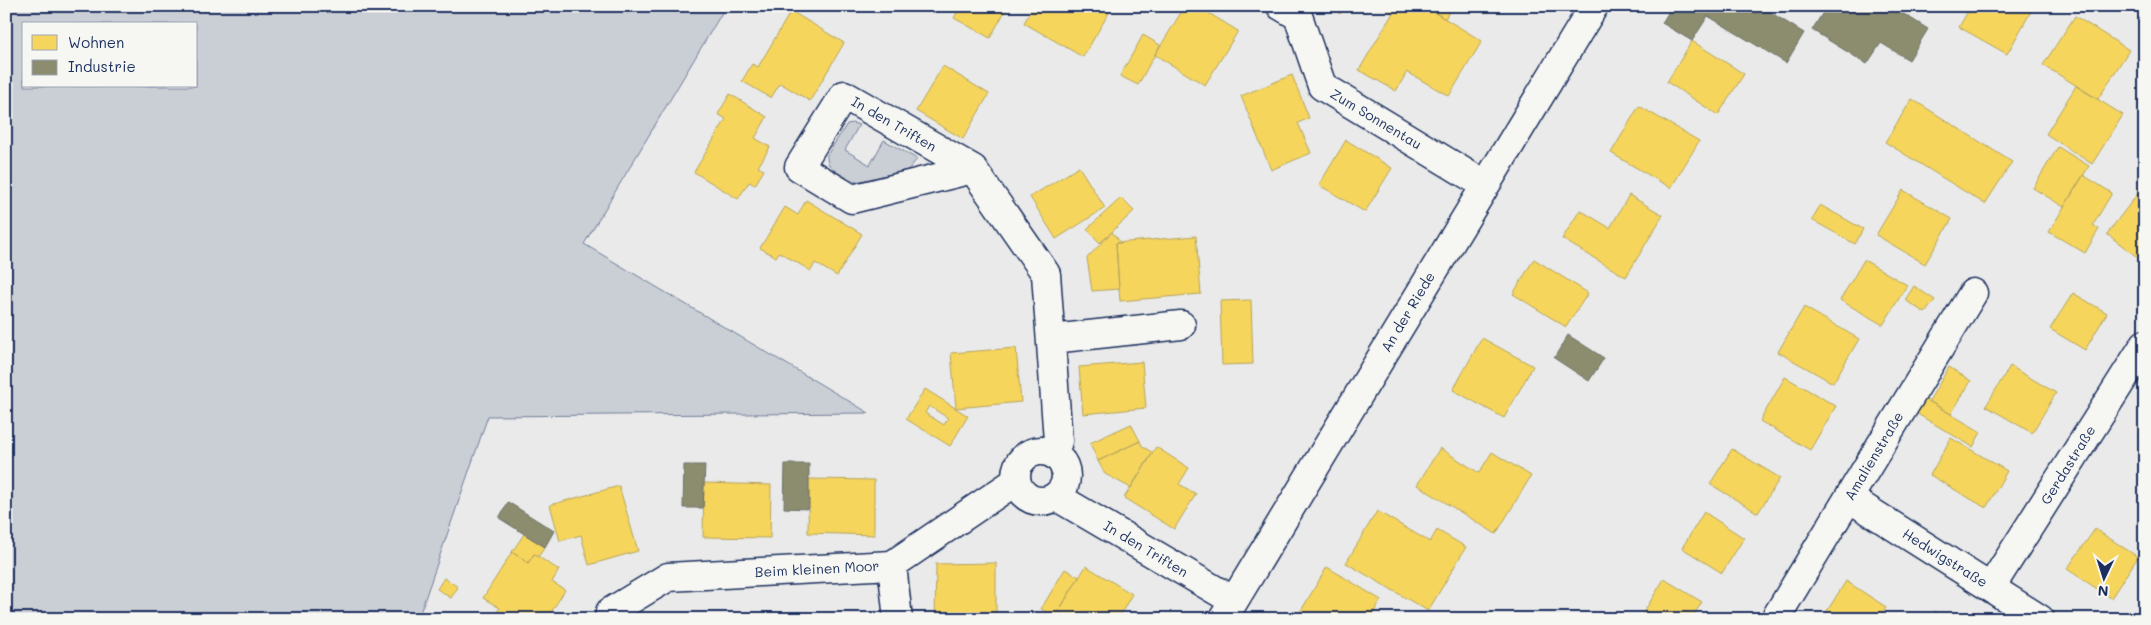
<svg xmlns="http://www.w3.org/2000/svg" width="2151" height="625" viewBox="0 0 2151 625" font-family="Mali,sans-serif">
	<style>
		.green { fill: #caced5; stroke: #727e9a; fill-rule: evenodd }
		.homes { fill: #f6d55c; stroke: #b4a35d; fill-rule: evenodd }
		.industry { fill: #8c8c6e; stroke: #6a7069 }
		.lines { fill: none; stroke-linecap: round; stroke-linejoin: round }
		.minor-casing { stroke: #1b2f5e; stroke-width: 31 }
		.minor { stroke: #f6f6f2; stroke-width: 28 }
		.labels { text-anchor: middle; stroke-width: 5; stroke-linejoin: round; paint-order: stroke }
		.street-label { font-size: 14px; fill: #1b2f5e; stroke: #f6f6f2 }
	</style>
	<rect width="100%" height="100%" fill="#e9eae9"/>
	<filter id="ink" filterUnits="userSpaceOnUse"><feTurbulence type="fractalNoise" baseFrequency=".02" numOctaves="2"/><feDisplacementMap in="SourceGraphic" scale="10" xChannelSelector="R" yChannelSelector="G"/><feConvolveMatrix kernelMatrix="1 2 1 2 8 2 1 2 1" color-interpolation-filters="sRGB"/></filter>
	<g filter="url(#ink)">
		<!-- green -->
		<path class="green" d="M6 6H726L584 244 869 413 488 416 418 619H6ZM24 24H196V86H24Z
			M853 123 859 125 845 150 870 165 884 140 917 159 908 170 856 182C845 176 825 170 827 155L847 124Z"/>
		<!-- homes -->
		<path class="homes" d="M961 6H1008L990 38 954 18Z
			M1033 6H1113L1083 57 1024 23Z
			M1185 6H1197L1238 31 1205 85 1155 55Z
			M1329 6H1345L1340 14Z
			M1381 6H1397L1393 13Z
			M1397 6H1424L1482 41 1449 96 1407 72 1396 91 1359 70Z
			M1424 6H1452L1445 19Z
			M1971 6H2034L2007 54 1959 27Z
			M791 11 844 43 810 101 780 83 771 98 742 81 752 64 758 67Z
			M2075 16 2129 50 2098 99 2043 65Z
			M1143 35 1160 45 1138 85 1120 76Z
			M1692 41 1744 74 1718 115 1667 82Z
			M943 66 989 94 963 139 916 111Z
			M1292 75 1309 118 1298 123 1311 153 1271 170 1241 96Z
			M2076 86 2123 115 2092 164 2046 134Z
			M730 94 767 117 755 138 770 147 758 167 764 170 755 185 749 182 738 199 694 172 726 119 718 114Z
			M1912 99 2012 162 1985 204 1885 142Z
			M1639 106 1699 141 1671 188 1611 153Z
			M1346 140 1392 168 1365 212 1319 185Z
			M2058 147 2089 166 2064 207 2033 188Z
			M1079 167 1105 208 1056 239 1030 197Z
			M2083 175 2112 193 2093 225 2099 229 2085 253 2049 232Z
			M2145 184V263L2107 234Z
			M1903 190 1952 219 1925 264 1876 235Z
			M1629 195 1663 215 1626 277 1562 239 1580 210 1610 228Z
			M1121 198 1134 211 1100 243 1087 229Z
			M806 200 862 234 837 276 815 263 811 271 779 252 776 257 760 248 785 207 798 215Z
			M1820 205 1863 229 1855 244 1812 220Z
			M1112 232 1121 243H1116L1119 289 1092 291 1087 258Z
			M1196 236 1201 294 1120 301 1116 243Z
			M1534 259 1588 293 1566 327 1513 294Z
			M1864 260 1907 285 1883 325 1840 300Z
			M1914 286 1935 300 1925 313 1905 300Z
			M2073 293 2107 313 2085 350 2050 329Z
			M1251 300 1253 364 1222 365 1220 301Z
			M1804 307 1859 339 1833 383 1778 352Z
			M1482 338 1533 366 1504 418 1453 390Z
			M1016 348 1021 402 956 408 951 353Z
			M1142 362 1146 408 1083 414 1079 367Z
			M2010 366 2056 393 2032 433 1986 406Z
			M1949 367 1971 381 1951 414 1929 401Z
			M1785 377 1836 406 1810 450 1760 421Z
			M925 389 968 416 950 446 906 419ZM929 406 948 418 944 425 925 413Z
			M1918 395 1981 432 1973 447 1909 409Z
			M2145 423V439L2138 435Z
			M1131 424 1140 441 1098 461 1090 443Z
			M1951 438 2007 471 1986 508 1930 475Z
			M1140 441 1142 446 1153 453 1131 488 1105 474 1098 461Z
			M1156 447 1189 468 1179 484 1196 494 1174 529 1124 498Z
			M1440 448 1479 473 1492 452 1531 476 1496 534 1417 485Z
			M1732 449 1780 478 1758 513 1710 484Z
			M809 479 874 480V535L808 533Z
			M704 483 771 485 770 538 703 537Z
			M619 486 638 551 589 565 581 535 560 541 550 505Z
			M1377 511 1430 542 1437 530 1466 547 1428 611 1346 563Z
			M1704 512 1744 538 1722 573 1682 548Z
			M2095 529 2138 557 2111 598 2067 569Z
			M524 534 545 547 538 557 534 554 528 563 512 552Z
			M512 552 528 563 534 554 559 570 552 582 565 590 547 619H504L496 613 500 608 483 598Z
			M996 563V619H935L936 564Z
			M1086 566 1132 594 1118 619H1070L1058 612Z
			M1327 567 1381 600 1370 619H1296Z
			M1065 569 1079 577 1055 617 1041 609Z
			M444 578 458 587 451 598 437 589Z
			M1664 579 1702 602 1691 619H1648L1642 615Z
			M1846 581 1886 607 1878 619H1822Z
			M1935 611 1947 619H1930Z"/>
		<!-- industry -->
		<path class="industry" d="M1672 6H1760L1804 33 1786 63 1708 16 1692 41 1662 23Z
			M1827 6H1891L1928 29 1909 60 1881 43 1867 64 1812 30Z
			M1568 335 1604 358 1589 381 1554 358Z
			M785 464H809V509L784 508Z
			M684 465H705L703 508H683Z
			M508 502 554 531 545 547 499 518Z"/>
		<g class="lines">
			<defs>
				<path id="minor" d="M1281 6 1298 16 1322 86 1485 185
					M973 169 852 199 799 167 844 95 973 169 1046 274 1058 441 1054 454
					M1052 339 1181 325
					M1016 476a25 25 0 1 1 50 0a25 25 0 1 1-50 0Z
					M1057 497 1234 601
					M1849 498 2040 619
					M892 565 898 619
					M1991 587 2145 344
					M609 619 610 612 668 577 892 565 1016 481
					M1223 619 1594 6
					M1775 619 1973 293"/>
			</defs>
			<!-- minor casing -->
			<use href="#minor" class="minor-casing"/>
			<!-- minor -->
			<use href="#minor" class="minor"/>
		</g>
	</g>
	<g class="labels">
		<!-- street labels -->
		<g class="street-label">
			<text transform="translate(1376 119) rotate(31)" y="5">Zum Sonnentau</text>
			<text transform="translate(894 124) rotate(30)" y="5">In den Triften</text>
			<text transform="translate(1408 312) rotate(-59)" y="5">An der Riede</text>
			<text transform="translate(1874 456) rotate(-59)" y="5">Amalienstraße</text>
			<text transform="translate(2068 465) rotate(-58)" y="5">Gerdastraße</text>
			<text transform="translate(1146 549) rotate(31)" y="5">In den Triften</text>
			<text transform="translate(1945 558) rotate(32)" y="5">Hedwigstraße</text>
			<text transform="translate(817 569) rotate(-3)" y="5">Beim kleinen Moor</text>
		</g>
	</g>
	<!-- margin -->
	<rect width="2151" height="625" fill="none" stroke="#f6f6f2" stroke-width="25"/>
	<rect x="12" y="12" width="2126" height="600" fill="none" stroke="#1b2f5e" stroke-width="2" filter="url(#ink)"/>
	<!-- legend -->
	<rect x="22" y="22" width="175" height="65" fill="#f6f6f2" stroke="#9ea6b7"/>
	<rect x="32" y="35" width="25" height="15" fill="#f6d55c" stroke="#9ea6b7"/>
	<text x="68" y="48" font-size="15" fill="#1b2f5e">Wohnen</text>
	<rect x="32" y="60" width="25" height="15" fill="#8c8c6e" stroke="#9ea6b7"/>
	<text x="68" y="72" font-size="15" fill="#1b2f5e">Industrie</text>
	<!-- north arrow -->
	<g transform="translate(2104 578) rotate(184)" stroke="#f6f6f2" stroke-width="4" paint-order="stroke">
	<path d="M0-4L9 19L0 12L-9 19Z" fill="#1b2f5e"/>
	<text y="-8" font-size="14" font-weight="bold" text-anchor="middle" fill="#1b2f5e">N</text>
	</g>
</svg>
